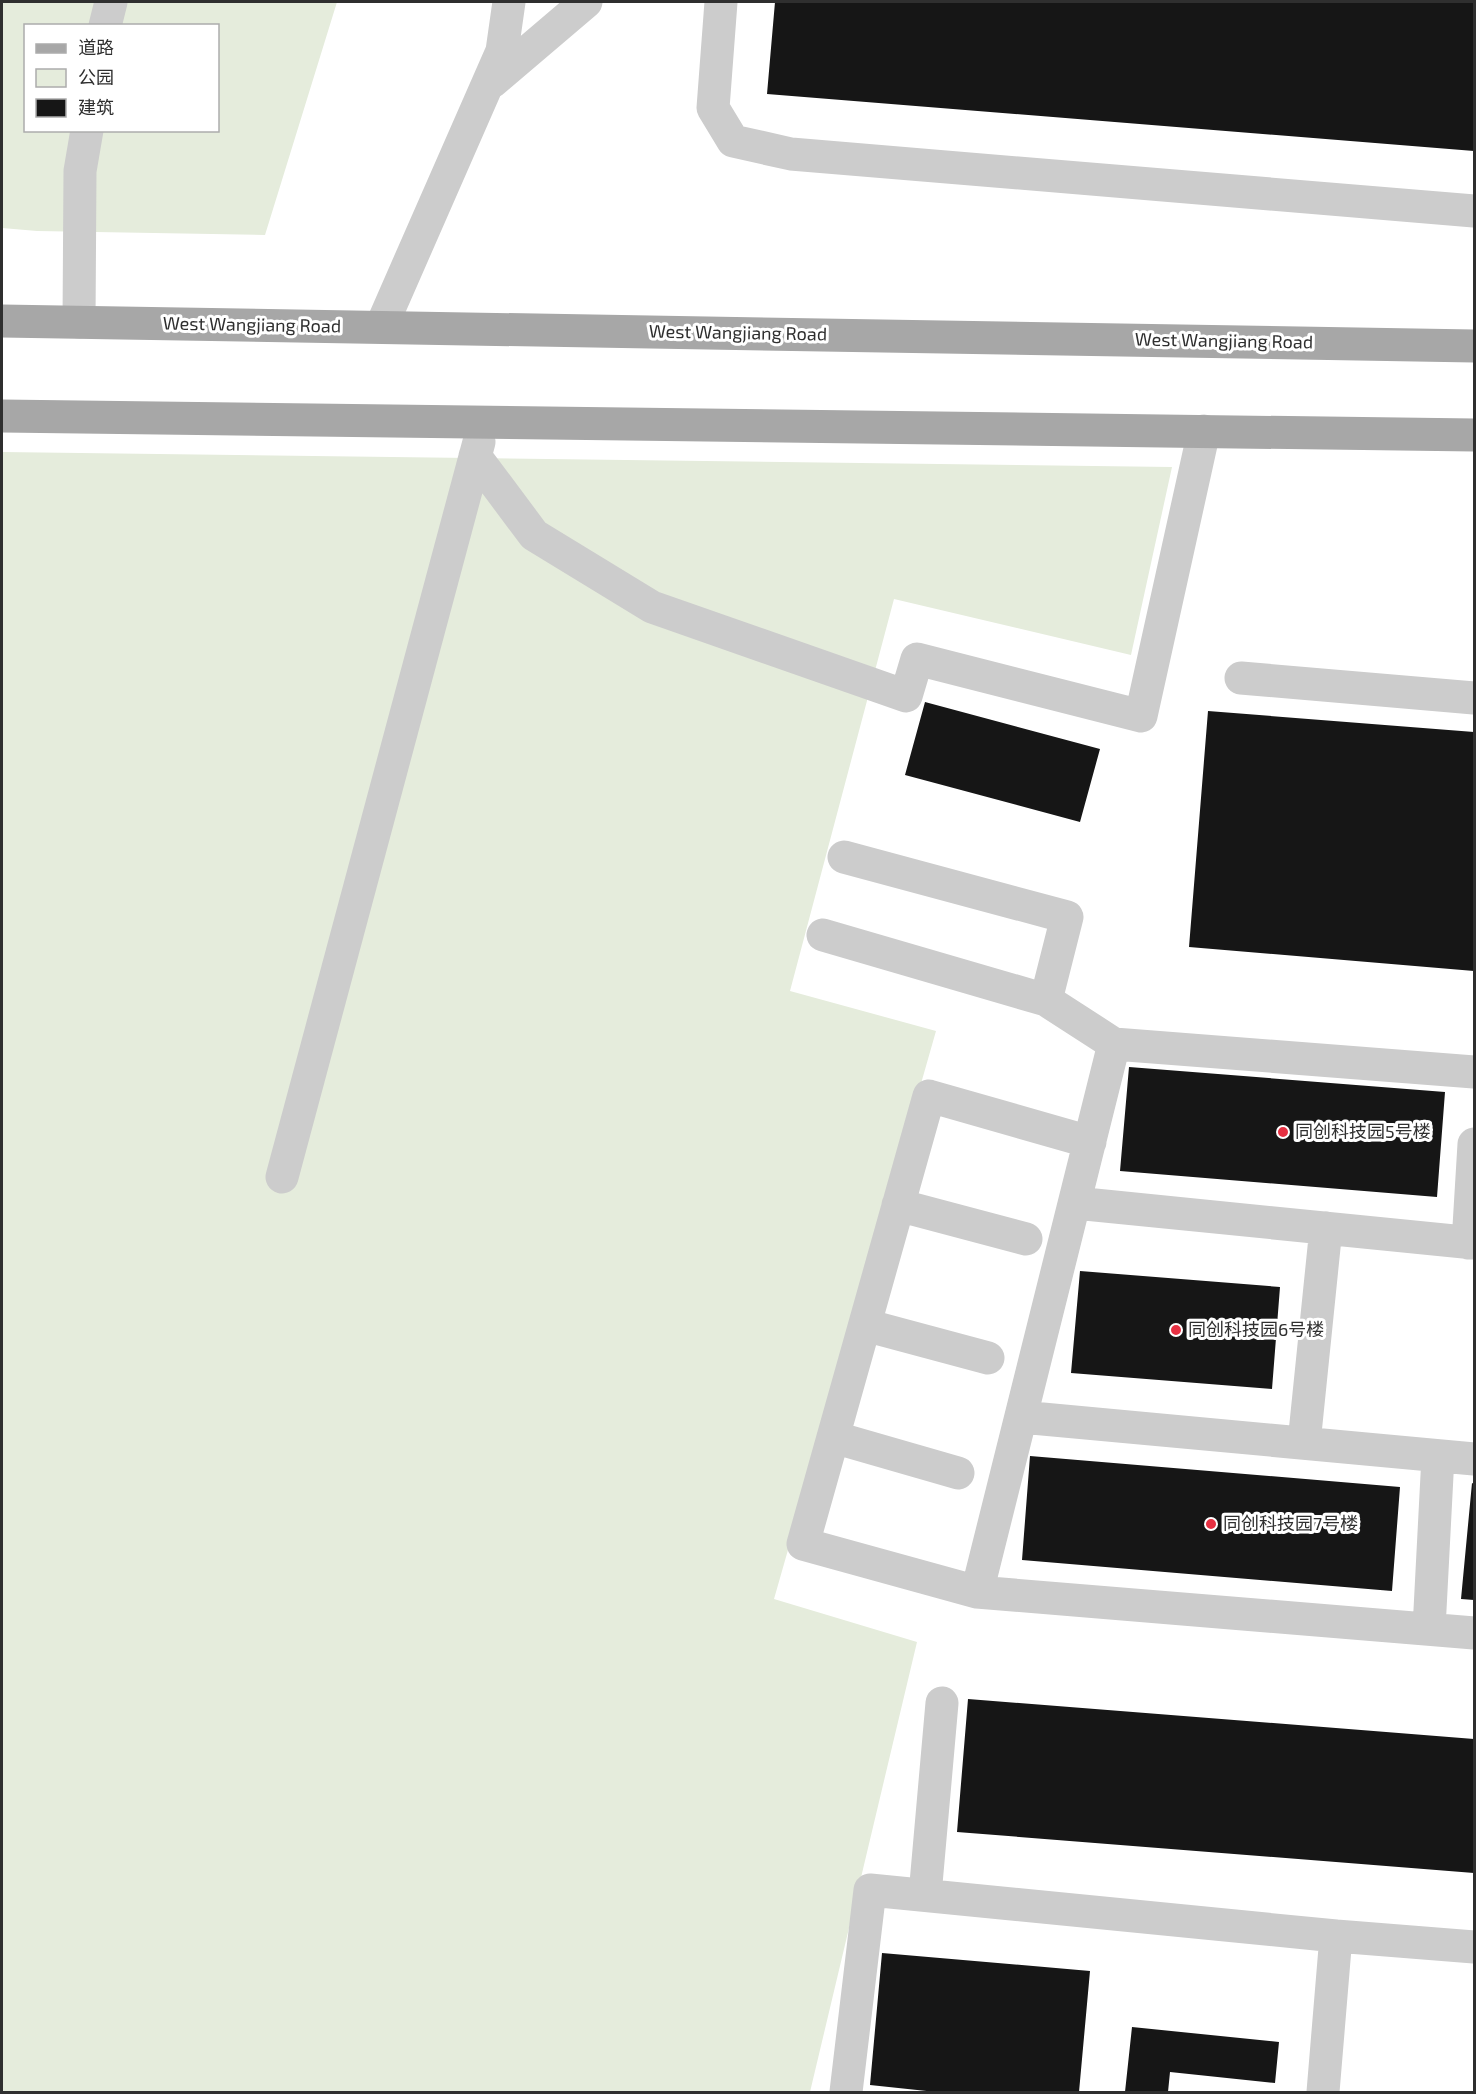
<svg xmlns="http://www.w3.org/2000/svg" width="1476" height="2094" viewBox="0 0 1476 2094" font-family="'Exo 2','Noto Sans SC',sans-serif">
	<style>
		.green { fill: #e5ecdc; fill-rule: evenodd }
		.building { fill: #161616 }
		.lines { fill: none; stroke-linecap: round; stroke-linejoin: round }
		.minor { stroke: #ccc; stroke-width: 33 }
		.major { stroke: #a7a7a7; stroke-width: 33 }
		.poi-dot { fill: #e63042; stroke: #fff; stroke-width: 2 }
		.labels { text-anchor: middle; stroke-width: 6; stroke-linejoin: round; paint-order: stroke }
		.street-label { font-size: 18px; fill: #2f2f2f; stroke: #fff }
		.poi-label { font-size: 18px; fill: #2f2f2f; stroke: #fff; text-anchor: start }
	</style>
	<rect width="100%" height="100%" fill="#fff"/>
	<!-- green -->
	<path class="green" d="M2 2H337L265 235 37 231 2 228ZM26 26H218V130H26Z
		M2 452 1172 467 1131 655 894 599 790 991 936 1031 774 1599 917 1642 810 2092H2Z"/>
	<!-- building -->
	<path class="building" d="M775 2H1474V151L767 94Z
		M925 702 1100 749 1080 822 905 775Z
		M1208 711 1474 732V971L1189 947Z
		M1129 1067 1445 1092 1437 1197 1120 1171Z
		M1080 1271 1280 1287 1272 1389 1071 1373Z
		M1030 1456 1400 1487 1392 1591 1022 1560Z
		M1472 1483 1474 1484V1600L1461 1599Z
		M968 1699 1474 1739V1873L957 1832Z
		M882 1953 1090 1971 1079 2092H936L870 2085Z
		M1132 2027 1279 2042 1275 2083 1170 2072 1168 2092H1125Z"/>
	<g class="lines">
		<!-- minor -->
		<path class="minor" d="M721 2 713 108 733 141 791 154 1474 211
			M105 26 111 2
			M492 82 586 2
			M79 322 80 171 87 130
			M381 327 502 51 509 2
			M475 456 534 535 652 607 906 696 917 659 1141 716 1204 431
			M1241 678 1474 698
			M844 857 1067 917 1046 1000 1114 1044
			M823 935 1046 1000
			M1474 1072 1114 1044 977 1592 1474 1633
			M282 1177 479 442
			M1075 1203 1474 1243
			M898 1205 1026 1239
			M1468 1243 1474 1144
			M865 1325 988 1358
			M1021 1417 1474 1459
			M833 1437 958 1473
			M1304 1443 1326 1228
			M977 1592 803 1544 929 1096 1090 1142
			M1429 1629 1438 1456
			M925 1895 942 1703
			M846 2092 870 1890 1336 1936
			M1323 2092 1336 1936 1474 1947"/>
		<!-- major -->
		<path class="major" d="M2 321 1474 346
			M2 416 1474 435"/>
	</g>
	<!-- markers -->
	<g class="poi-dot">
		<circle cx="1283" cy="1132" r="6"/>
		<circle cx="1176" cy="1330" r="6"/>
		<circle cx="1211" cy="1524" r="6"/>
	</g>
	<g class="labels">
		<!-- street labels -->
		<g class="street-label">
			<text transform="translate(252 325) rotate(1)" y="6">West Wangjiang Road</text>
			<text transform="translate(738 333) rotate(1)" y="6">West Wangjiang Road</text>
			<text transform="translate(1224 341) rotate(1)" y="6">West Wangjiang Road</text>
		</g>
		<!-- poi labels -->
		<g class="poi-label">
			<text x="1295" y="1138">同创科技园5号楼</text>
			<text x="1188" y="1336">同创科技园6号楼</text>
			<text x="1223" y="1530">同创科技园7号楼</text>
		</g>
	</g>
	<!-- border -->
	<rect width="1476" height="2094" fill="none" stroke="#2f2f2f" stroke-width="6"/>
	<!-- legend -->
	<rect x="24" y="24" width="195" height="108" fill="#ffffff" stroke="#acacac" stroke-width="1.5"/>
	<rect x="36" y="44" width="30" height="9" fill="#a7a7a7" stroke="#acacac" stroke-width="1.5"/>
	<text x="78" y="54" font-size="18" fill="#2f2f2f">道路</text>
	<rect x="36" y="69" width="30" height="18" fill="#e5ecdc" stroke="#acacac" stroke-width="1.5"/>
	<text x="78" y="84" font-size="18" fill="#2f2f2f">公园</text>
	<rect x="36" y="99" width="30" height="18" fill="#161616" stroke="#acacac" stroke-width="1.5"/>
	<text x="78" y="114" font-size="18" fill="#2f2f2f">建筑</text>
</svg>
